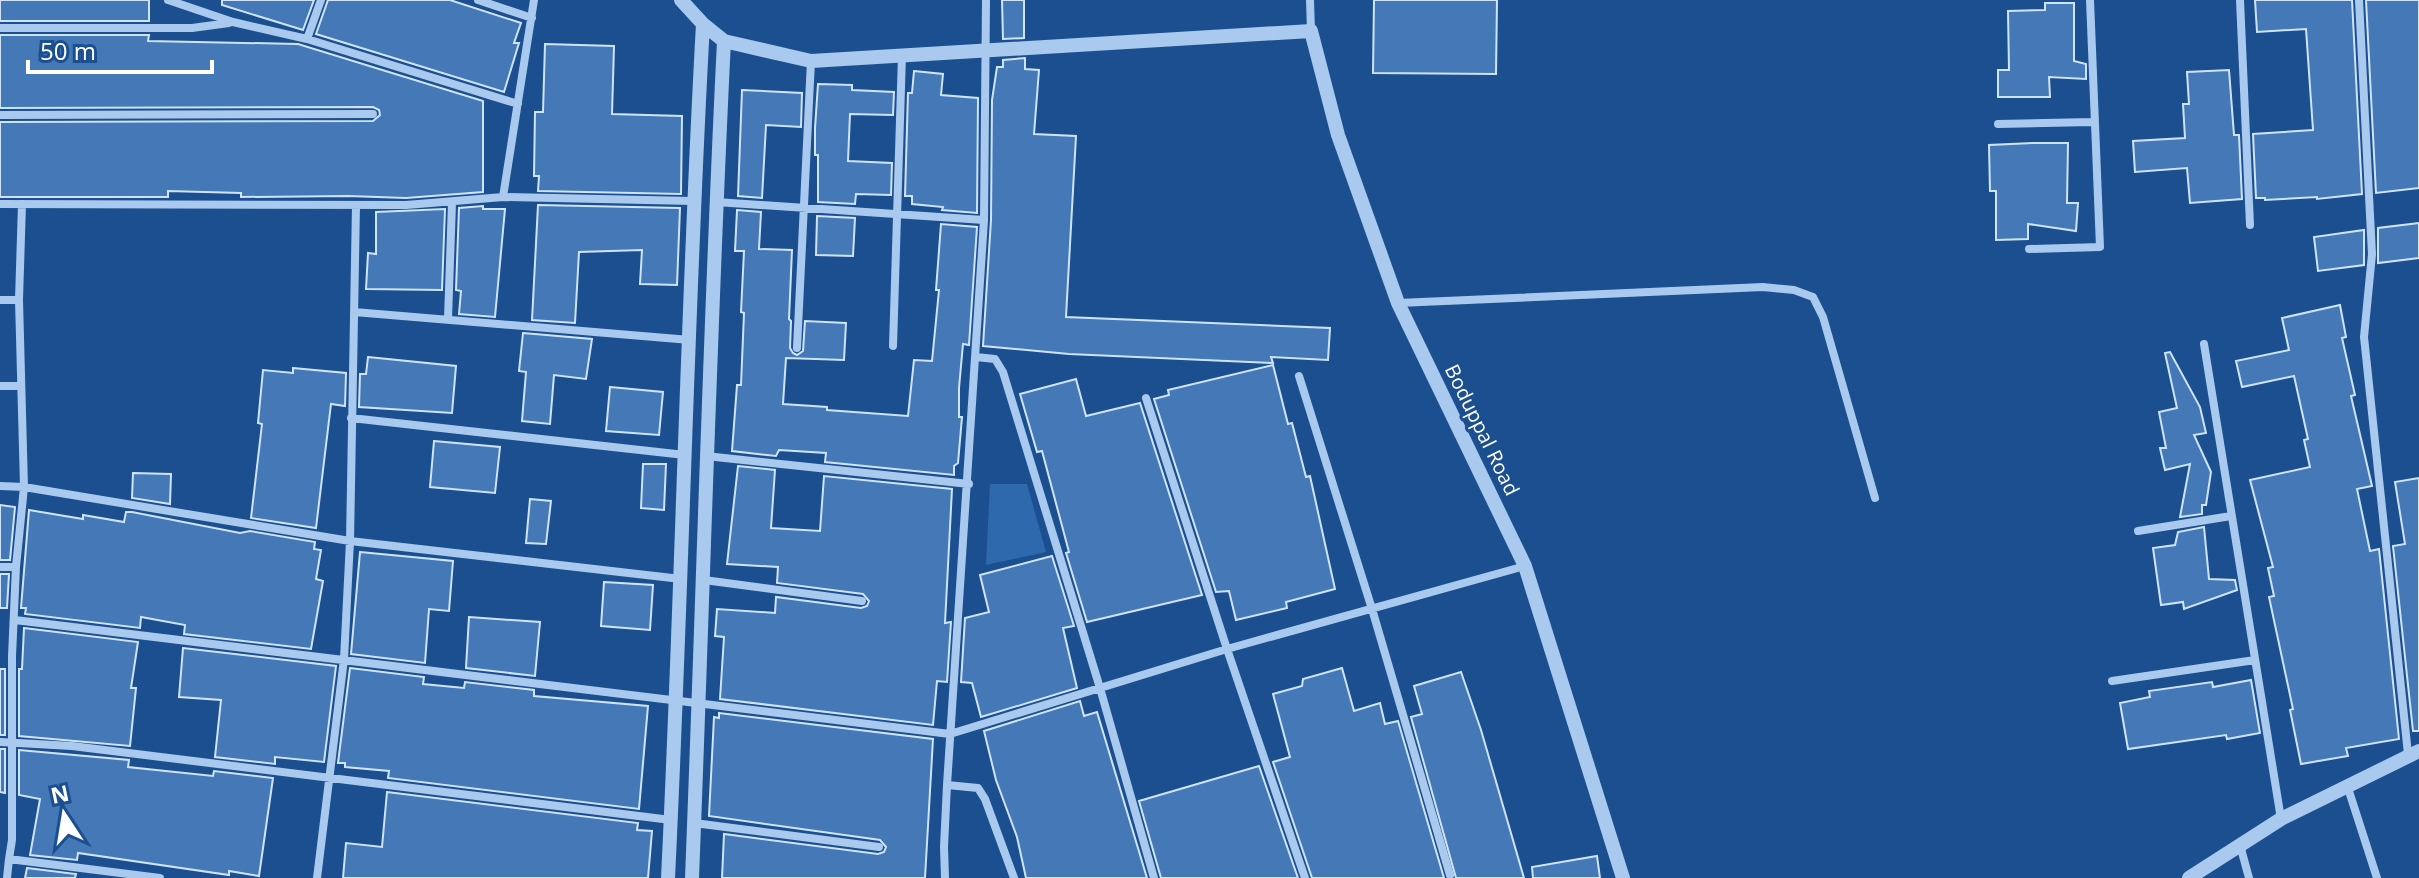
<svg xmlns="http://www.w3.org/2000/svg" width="2419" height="878" viewBox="0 0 2419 878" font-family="'Open Sans',sans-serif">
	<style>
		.green { fill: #2e69ad }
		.building { fill: #4478b7; stroke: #cfe3fa; stroke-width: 2 }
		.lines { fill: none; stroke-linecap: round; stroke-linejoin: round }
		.minor { stroke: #a9c9ee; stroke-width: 8 }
		.tertiary { stroke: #a9c9ee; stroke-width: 14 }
		.labels { text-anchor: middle; stroke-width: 6; stroke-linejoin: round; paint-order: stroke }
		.street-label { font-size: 20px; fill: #fff; stroke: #1b4f8f }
	</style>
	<rect width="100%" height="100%" fill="#1b4f8f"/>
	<!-- green -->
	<path class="green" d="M990 484H1027L1046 552 986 565Z"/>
	<!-- building -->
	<path class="building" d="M0 0H149V21H0Z
		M222 0H314L303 30 222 5Z
		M328 0H450L521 23 514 43H519L504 92 316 34Z
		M1002 0H1024V38L1003 39Z
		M1374 0H1497L1496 74 1373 73Z
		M2255 0H2352L2362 194 2317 199V197L2265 200V198H2256L2253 134 2313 130 2306 29 2257 32Z
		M2366 0H2419V188L2376 193Z
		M2045 3H2074V61L2086 64V79L2049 77 2050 97H1998V70H2009L2008 11 2045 10Z
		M0 35H149L148 41 298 44 483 101V192L406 198 348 196 241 197V193L168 191V197H0V122L373 121 380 115 379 110 373 107 0 108Z
		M545 44 614 46 612 114 682 116 681 194 538 191 539 176H534L535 112H543Z
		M1025 58V69L1039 70 1034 134 1076 136 1066 317 1330 328 1328 360 1271 357 1273 363 1069 354 983 346 991 220 992 100 997 67H1003V60Z
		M2229 70 2234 135H2239L2242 199 2190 203 2187 168 2135 172 2133 141 2185 138 2183 104H2189L2187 72Z
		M914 71 943 74 941 95 978 98 977 213 942 210 943 207 912 204V196H905L908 93H912Z
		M818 84 852 85V90L894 92 893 115 850 114 848 161 892 163 891 195 856 194 855 204 818 202V155H815V128Z
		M742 90 802 93 801 127 766 125 762 198 738 196Z
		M2033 143H2068L2067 203H2078L2076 231 2028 224V239L1996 240V191H1990L1989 145Z
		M538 205 680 208 677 285 640 284 642 250 579 252 575 323 532 320Z
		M483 206V209H505L495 317 459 314 461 291 456 290 459 208Z
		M445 209 442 290 366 289 368 253 376 254V212Z
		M737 210 761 212 759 249 792 250 789 319 791 321 790 348 793 353 797 355 803 351 805 321 846 323 844 360 786 358 783 404 827 407V410L908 416 914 360 932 361 939 290H936L941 224 977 227 969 345 963 344 959 388V417H962L958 463 954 466V475L825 462 826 453 779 450 776 456 732 451 737 385H741L744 313 741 312 744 251H735Z
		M817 216 855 218 853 256 816 255Z
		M2419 223V258L2378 263V228Z
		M2364 230V265L2318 271 2314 237Z
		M2340 305 2346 337 2342 338 2355 395 2351 396 2372 486 2357 489 2370 551 2379 549 2399 739 2346 748 2348 756 2301 764 2290 710 2293 709 2269 597 2274 596 2268 568 2273 567 2250 480 2310 467 2304 440 2308 439 2294 376 2242 387 2236 361 2289 350 2282 318Z
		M523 333 592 339 586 379 554 375 550 424 522 421 526 372 519 371Z
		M2170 352 2200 407 2206 433 2194 435 2211 472 2206 505H2202V514L2180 517 2190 464 2165 470 2160 448H2166L2159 412 2177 408 2165 353Z
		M368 357 456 366 452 413 359 407 360 374H366Z
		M1273 365 1288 424 1292 423 1306 477 1310 476 1335 589 1286 602 1287 608 1236 620 1229 591 1216 592 1154 399 1169 395 1168 390Z
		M293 368 346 373 345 406 331 404 316 528 251 518 262 424 258 423 263 370 293 373Z
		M1076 379 1086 416 1140 403 1202 595 1087 622 1066 553 1069 552 1042 451 1037 452 1020 394Z
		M610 387 663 392 659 435 606 431Z
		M434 441 500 447 495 493 430 487Z
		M643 464H666L664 510 641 508Z
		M738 466 775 470 771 528 820 531 824 476 952 489 945 623 951 622 947 682 937 681 933 725 720 699 724 637 715 636 717 609 775 613 776 597 861 608 867 606 869 601 863 594 777 583 778 567 727 564Z
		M133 473 171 474 170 504 132 498Z
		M2419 478V731H2413L2393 546 2405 544 2395 482Z
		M530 499 551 501 546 544 526 543Z
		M0 505 15 507 10 560H0Z
		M29 510 83 519V515L124 522 126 512H132L240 533 250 531 315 542 314 549 321 550 316 579 323 581 311 649 184 634 185 625 141 617 140 628 25 614 26 608H21Z
		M2204 527 2209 579 2235 580 2237 590 2184 609 2183 602 2161 605 2153 548 2175 545 2178 532Z
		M360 552 453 561 449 611 429 609 425 663 351 654Z
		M1052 556 1074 626 1063 628 1077 688 981 717 972 683 961 682 965 618 989 612 980 575Z
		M0 574H9L7 608H0Z
		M604 582 653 585 650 630 601 626Z
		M469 617 540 622 535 676 466 668Z
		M24 628 138 642 131 688H136L130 746 19 736V669H22Z
		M183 648 336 666 324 762 275 757V764L215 757 221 700 179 697Z
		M350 668 424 677 423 684 464 688 465 682 534 690V696L648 706 639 809 388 778 389 771 345 767V763H338Z
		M1342 668 1354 711 1380 703 1385 724 1398 721 1444 878H1312L1273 762 1290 757 1273 694 1302 686 1303 679Z
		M0 669H5V735H0Z
		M1461 672 1481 730 1524 878H1456L1411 717 1422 714 1414 686Z
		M2251 680 2260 733 2227 739 2226 735 2128 749 2120 703 2150 697 2149 691 2212 682 2213 687Z
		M1080 701 1084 716 1097 712 1147 878H1026L1017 837 996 780 984 731Z
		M719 713 933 739 925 878H722L724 834 878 854 884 852 886 847 880 840 709 816 714 717 719 718Z
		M0 749H5V793L0 792Z
		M19 750 129 760 128 767 213 776 214 771 273 778 259 876 229 871V875L78 853 77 860 30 855 40 799 19 795Z
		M1259 766 1298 878H1161L1139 801Z
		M387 792 638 823 637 830 652 831 648 878H343L346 843 382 847Z
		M1597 856 1600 878H1533L1532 867Z
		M27 868 76 874 75 878H25Z"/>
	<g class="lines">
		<!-- minor -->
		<path class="minor" d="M168 0 233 22 307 39 518 104
			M478 0 532 18
			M1310 0 1311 31
			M2240 0 2250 225
			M2359 0 2372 254 2364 337 2408 754
			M0 28H192L229 23
			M307 39 321 0
			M0 115 373 114
			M1998 124 2093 122
			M503 197 534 0
			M716 202 984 220
			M0 204 406 205 503 197 693 201
			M22 204 19 300 24 487 16 567 12 656V840L9 859 160 878
			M2029 249 2100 247 2090 0
			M0 300H19
			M1398 303 1763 287 1794 290 1813 297 1823 317 1875 498
			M354 312 690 340
			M448 319 452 203
			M2204 344 2281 819
			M893 346 902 55
			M797 348 811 61
			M976 357 995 359 1003 372 1100 688 1154 878
			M1299 376 1372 609 1450 875
			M0 386H21
			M1146 398 1227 649 1305 878
			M351 418 685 455
			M706 456 969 484
			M0 486 24 487 350 541 681 579
			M2138 531 2231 516
			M0 567H16
			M704 580 862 601
			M15 620 950 734 1227 649 1525 566
			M2112 681 2255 660
			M0 742 72 746 671 820
			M947 785 978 788 985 799 1014 878
			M2347 785 2377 878
			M694 823 879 847
			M2240 845 2249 878
			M7 878 9 859
			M317 878 344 659 350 541 356 205
			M945 878 944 847 947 785 984 220 986 0"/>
		<!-- tertiary -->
		<path class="tertiary" d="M681 0 703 24 724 41 811 61 1311 31 1338 135 1398 303 1525 566 1623 878
			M668 878C682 593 687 308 703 24
			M692 878C703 599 710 320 724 41
			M2189 878 2281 819 2419 751"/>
	</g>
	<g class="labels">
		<!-- street labels -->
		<g class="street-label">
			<text transform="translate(1482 430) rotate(64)" y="7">Boduppal Road</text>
		</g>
	</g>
	<!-- north arrow -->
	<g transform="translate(64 814) rotate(348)" stroke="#1b4f8f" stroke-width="6" paint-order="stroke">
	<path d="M0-6L14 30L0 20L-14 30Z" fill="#ffffff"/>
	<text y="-12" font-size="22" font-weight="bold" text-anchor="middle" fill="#ffffff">N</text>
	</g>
	<!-- scale -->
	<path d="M28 60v12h184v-12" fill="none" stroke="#ffffff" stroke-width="4"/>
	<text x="40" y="60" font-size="24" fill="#ffffff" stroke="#1b4f8f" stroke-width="6" paint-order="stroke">50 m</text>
</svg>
